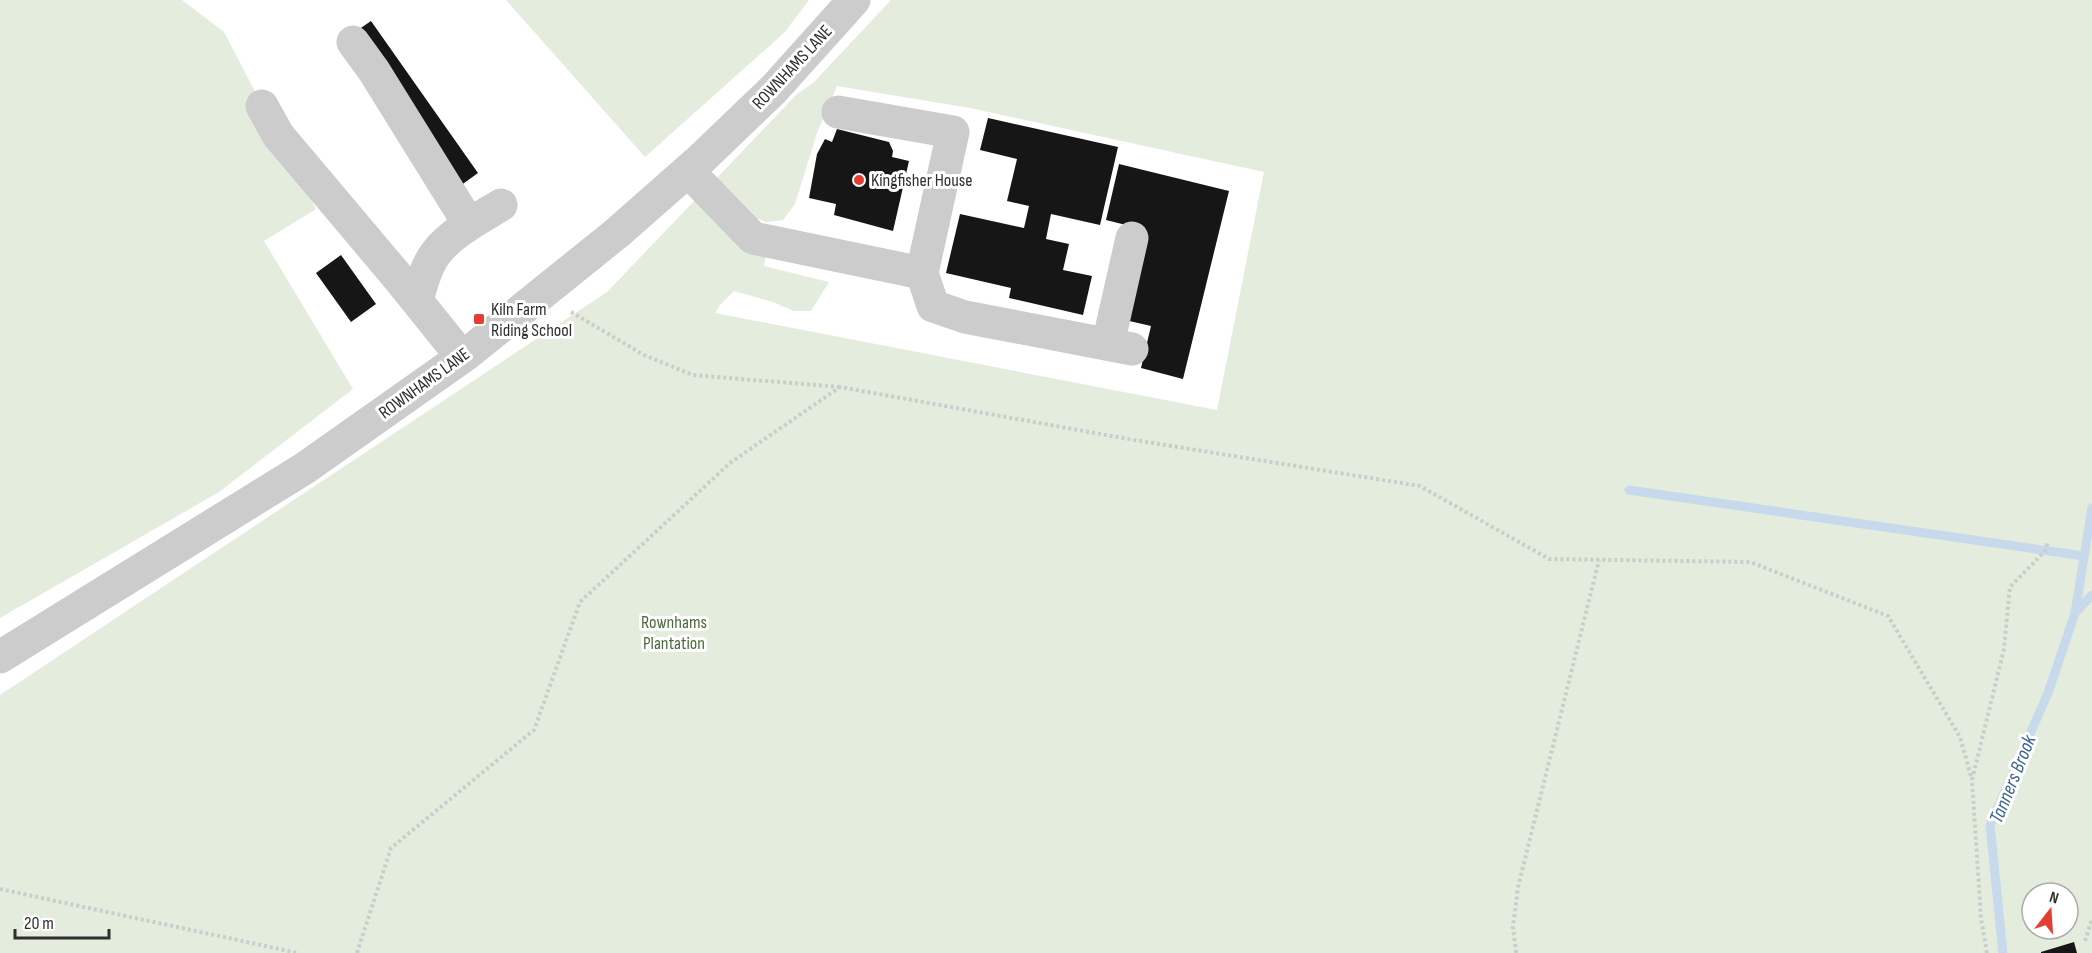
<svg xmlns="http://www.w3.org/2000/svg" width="2092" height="953" viewBox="0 0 2092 953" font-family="'Sofia Sans Condensed',sans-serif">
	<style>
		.green { fill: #e3ecdd; fill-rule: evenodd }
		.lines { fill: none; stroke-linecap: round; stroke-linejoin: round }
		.stream { stroke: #c9d9ec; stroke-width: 9 }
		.building { fill: #161616 }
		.path { stroke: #ccc; stroke-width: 4; stroke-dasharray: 3 3; stroke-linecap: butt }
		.minor { stroke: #ccc; stroke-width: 33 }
		.poi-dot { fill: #e43e32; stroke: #fff; stroke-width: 2 }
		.labels { text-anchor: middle; stroke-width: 6; stroke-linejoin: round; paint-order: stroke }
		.street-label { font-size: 18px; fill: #2f2f2f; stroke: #fff }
		.poi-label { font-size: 18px; fill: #2f2f2f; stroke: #fff; text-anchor: start }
		.park-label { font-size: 18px; fill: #4b6b3c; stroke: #fff }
		.water-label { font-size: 20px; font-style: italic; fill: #3d6491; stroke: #fff }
	</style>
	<rect width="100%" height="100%" fill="#fff"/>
	<!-- green -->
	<path class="green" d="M0 0H182L224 32 316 209 264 241 353 389 219 492 0 618Z
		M506 0H809L784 33 645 157Z
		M891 0H2092V953H0V695L607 292 697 198 767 251 764 266 829 282 811 311H794L773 302 734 291 720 305 715 313 1217 410 1264 172 970 108 837 86 817 133 795 204 783 220 766 222 750 216 716 179 796 95 814 82ZM2032 893H2068V929H2032Z"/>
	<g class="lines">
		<!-- stream -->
		<path class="stream" d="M1629 490 2084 556
			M2075 613 2092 595
			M2003 953 1990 825 2048 693 2075 613 2092 508"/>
	</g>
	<!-- building -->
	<path class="building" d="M371 21 478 173 460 186 352 34Z
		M988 118 1118 147 1100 225 1051 214 1046 239 1069 244 1063 270 1092 276 1083 315 1009 298 1011 288 946 273 960 214 1024 228 1029 206 1007 201 1017 159 980 150Z
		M837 129 889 142 893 151 892 157 909 161 893 231 834 215 836 204 809 198 817 154 825 139 832 142Z
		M1119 164 1229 191 1183 379 1141 368 1151 326 1125 320 1146 230 1106 220Z
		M341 255 376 304 351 322 316 273Z
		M2074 942 2077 953H2041V952Z"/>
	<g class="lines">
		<!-- path -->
		<path class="path" d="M571 312 644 355 693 375 840 387
			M0 889 298 953
			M2085 941 2092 919
			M357 953 391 848 534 730 580 602 730 463 840 387 1128 439 1420 486 1549 559 1750 562 1888 616 1960 737 1972 780
			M1516 953 1513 927 1518 887 1599 560
			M1987 953 1981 918 1972 780 2004 649 2010 587 2045 551 2048 541"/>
		<!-- minor -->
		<path class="minor" d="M353 42 374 71 469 224
			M262 106 278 135 396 275 462 357
			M838 112 953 132 922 273
			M688 171 753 238 922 273 933 306 965 317 1132 349
			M417 301C421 285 426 266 436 253 452 232 480 218 501 205
			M1108 344 1132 238
			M0 657 305 468 468 353 617 233 700 160 774 89 854 0"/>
	</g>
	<!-- markers -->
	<g class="poi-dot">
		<circle cx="859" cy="180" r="6"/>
		<rect x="473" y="313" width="12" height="12" rx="3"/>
	</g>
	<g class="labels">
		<!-- street labels -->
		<g class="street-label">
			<text transform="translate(792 67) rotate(-47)" y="6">ROWNHAMS LANE</text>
			<text transform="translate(424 383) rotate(-36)" y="6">ROWNHAMS LANE</text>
		</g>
		<!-- poi labels -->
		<g class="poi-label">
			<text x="871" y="186">Kingfisher House</text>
			<text x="491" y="315">Kiln Farm<tspan x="491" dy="21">Riding School</tspan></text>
		</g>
		<!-- park labels -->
		<g class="park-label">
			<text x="674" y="628">Rownhams<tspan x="674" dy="21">Plantation</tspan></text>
		</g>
		<!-- water labels -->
		<g class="water-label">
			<text transform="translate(2012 779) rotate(-68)" y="7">Tanners Brook</text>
		</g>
	</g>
	<!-- north arrow -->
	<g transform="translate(2050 911) rotate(17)"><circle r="28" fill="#ffffff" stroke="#acacac" stroke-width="1.5"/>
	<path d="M0-4.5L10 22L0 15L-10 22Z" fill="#e43e32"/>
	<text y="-9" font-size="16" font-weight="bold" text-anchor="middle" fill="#2f2f2f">N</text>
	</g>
	<!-- scale -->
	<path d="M15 929v9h94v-9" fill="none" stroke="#2f2f2f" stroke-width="3"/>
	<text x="24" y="929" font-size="18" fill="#2f2f2f" stroke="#ffffff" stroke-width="4.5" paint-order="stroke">20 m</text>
</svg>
